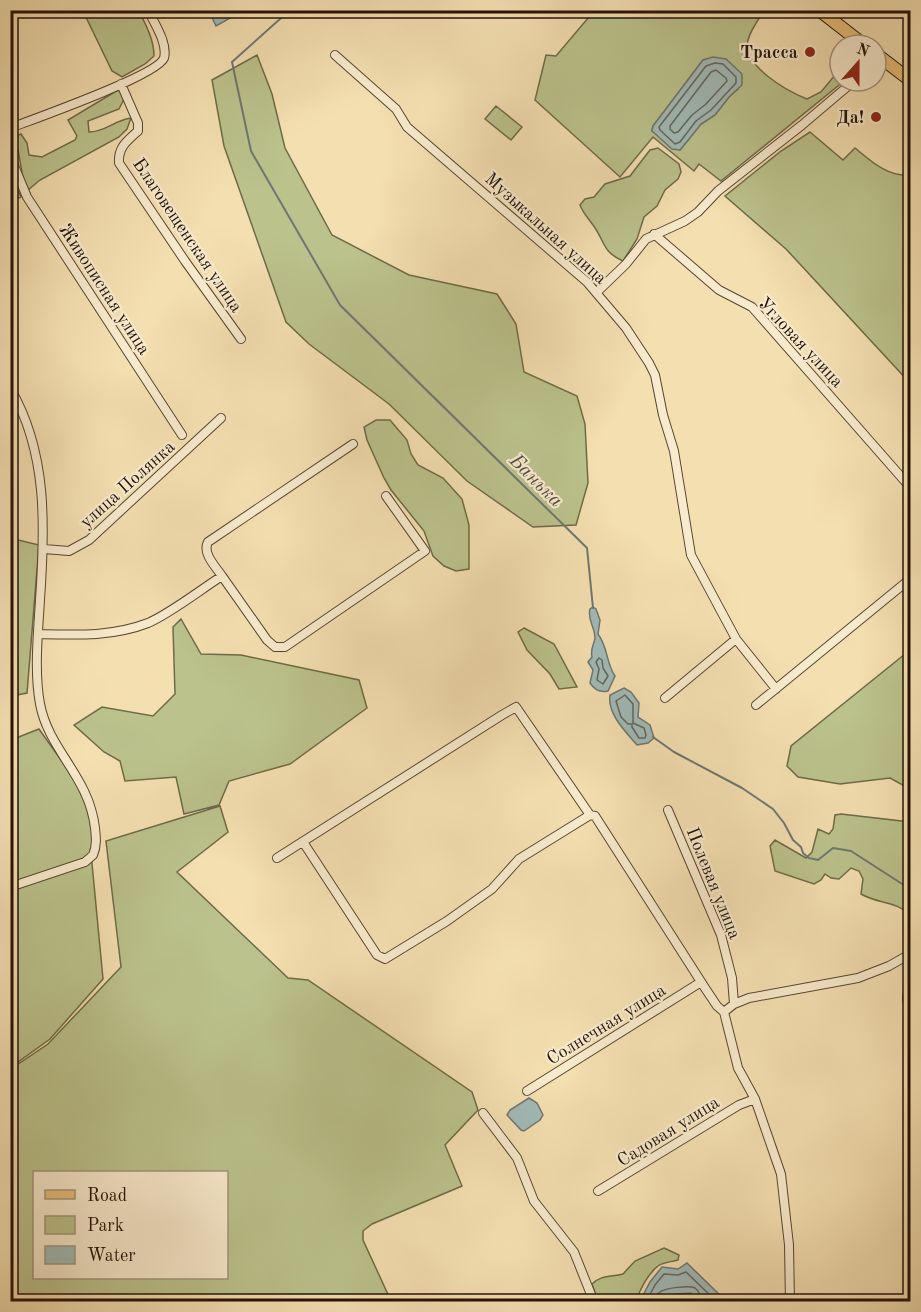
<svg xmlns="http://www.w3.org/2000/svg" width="921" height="1312" viewBox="0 0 921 1312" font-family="'Old Standard TT',serif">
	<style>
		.green { fill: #bbc28c; stroke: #6e6a4a; stroke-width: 1.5; fill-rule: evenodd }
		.water { fill: #a1bab7; stroke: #6e7771; stroke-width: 1.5 }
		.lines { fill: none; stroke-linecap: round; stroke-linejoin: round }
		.shore { stroke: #61665f; stroke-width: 1.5 }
		.stream { stroke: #6e7771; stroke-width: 2 }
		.street-casing { stroke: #564632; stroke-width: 10 }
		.primary-casing { stroke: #211307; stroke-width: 14 }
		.street { stroke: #f8eacc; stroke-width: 8 }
		.primary { stroke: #eac078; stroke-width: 12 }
		.poi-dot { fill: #8f2418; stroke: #f8eacc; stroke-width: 2 }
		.labels { text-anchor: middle; stroke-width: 4.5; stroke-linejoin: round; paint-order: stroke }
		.poi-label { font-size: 18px; font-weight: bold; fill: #211307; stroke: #f8eacc; text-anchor: end }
		.street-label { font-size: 18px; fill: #211307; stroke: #f8eacc }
		.water-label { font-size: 20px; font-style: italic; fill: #4e4d45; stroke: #f8eacc }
	</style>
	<rect width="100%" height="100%" fill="#f4dfb1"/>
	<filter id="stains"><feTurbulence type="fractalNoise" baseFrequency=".00333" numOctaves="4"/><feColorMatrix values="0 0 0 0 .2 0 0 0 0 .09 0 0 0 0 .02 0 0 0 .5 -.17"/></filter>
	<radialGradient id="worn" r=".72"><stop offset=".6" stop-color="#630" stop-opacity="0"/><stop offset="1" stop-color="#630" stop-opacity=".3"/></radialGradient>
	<!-- green -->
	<path class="green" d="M83 11H139C146 25 154 40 154 56L145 64 122 77 112 71Z
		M594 11H764C758 20 751 29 748 40 742 66 787 91 807 99L821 92 840 69V81H844L721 181 699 164 694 171 653 137 620 177 535 100 546 55 556 56ZM703 60 738 89 729 97 715 115 701 124 680 150 652 131 653 126Z
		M257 55 272 94 285 148 332 235 409 275 497 294 516 324 524 372 577 396 585 424 588 483 576 525 533 527 467 481 389 404 309 344 286 322 224 146 212 80Z
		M118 90 123 94 124 99 119 109 88 121 89 132C105 132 115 120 131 118L127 129 119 137 40 180 28 190 23 178 18 150 14 148 11 150V138L21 134 27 143 29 155 42 157 75 140 77 136 68 120Z
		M496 106 522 127 511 140 485 119Z
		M810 132 843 160 855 148C872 162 888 177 910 175V383L786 249 725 196 781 151Z
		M658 148 679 164 681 172 678 179 665 190 657 206 644 217 637 239 623 261C602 252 605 241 593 225 588 218 583 213 580 205L585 199 594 197 605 184 630 176 650 150Z
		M11 175 21 197 11 202 10 176Z
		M376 420H390L407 440 411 454 418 465 443 478 462 499 469 525V569L456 571 444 566 433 556 424 531 391 490 384 478 367 440 364 427Z
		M10 538 39 545 27 693 11 696Z
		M181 619 201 654 241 655 359 680 367 708 290 764 229 781 219 805 184 814 176 777 125 781 120 761 104 752 74 725 102 707 153 716 175 694 173 627Z
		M524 628 554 644 577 687 559 689 550 674 527 650 518 632Z
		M910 650V789L890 778 840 784 798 777 787 766 791 746Z
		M39 729C64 765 101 807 91 853L103 979 50 1039 11 1067V740Z
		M220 806 228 832 177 872 288 978 308 980 472 1092 478 1110 445 1145 462 1186 372 1224 363 1231V1240L391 1301H11V1069L48 1044 121 967 106 841ZM34 1172H226V1278H34Z
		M841 814 910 822V915C897 901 878 904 861 894L863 879 859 871 851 868 839 879 831 878 825 874 821 880 814 884 775 871 770 846 775 840 806 858 812 852 818 829 829 834 833 829 835 815Z
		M664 1248 679 1255 678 1260C672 1262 663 1262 658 1266 648 1274 640 1290 636 1301H598L592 1284C601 1275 611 1277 623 1274L635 1261Z
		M692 1293 697 1301 661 1302 663 1297 675 1294Z"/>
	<!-- water -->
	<path class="water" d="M209 11H235L232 17 216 26Z
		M713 57 726 59 742 74V85L729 97 715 115 701 124 680 150 672 149 652 131 653 126 703 60Z
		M593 607 596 609 600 620 598 634C608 647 606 663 615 676L608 691C600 693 594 689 590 683L593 670 588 662 592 657C590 649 594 645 595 638 595 627 587 620 590 609Z
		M624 688 631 692 639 703 638 717 650 725 654 738 648 743 637 745C626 732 607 714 610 695Z
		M529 1098 537 1103 543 1115 540 1120 524 1131 521 1130 507 1115 510 1110Z
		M687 1263 726 1301H697L691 1293 675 1294 663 1297 661 1301H640L650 1282 662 1267 678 1269Z"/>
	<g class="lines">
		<!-- shore -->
		<path class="shore" d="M715 63 723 64 736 77V83L711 110 696 121 680 142 675 144 660 130 659 127 706 66Z
			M716 70 726 78 727 81 706 104 692 115 678 132 674 133 670 129V126L711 72Z
			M599 658 602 660 603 668 608 676 603 684 597 680 599 669 596 662Z
			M625 695 633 704V723L644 728 646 735 645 738H639L632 727V724H628L621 717 616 701Z
			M646 1302 655 1285 664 1274 678 1275 686 1272 717 1302
			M656 1302C656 1298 656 1295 660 1292 665 1288 689 1285 695 1288 699 1291 701 1297 702 1302"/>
		<!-- stream -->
		<path class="stream" d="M290 10 232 62 251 151 340 305 587 548 593 608
			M653 737 674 752 742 788 773 809 784 823 793 840 801 847 803 853 809 858 818 860 833 848 851 851 910 889"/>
		<defs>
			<path id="street" d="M335 55 396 109 407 127 587 282 626 328 649 363 655 375 663 415 674 451 691 555 736 639 776 689
				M121 84 138 123V131C127 141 118 147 119 163L185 261 241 339
				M10 128C34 119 158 75 164 58 168 43 154 23 148 10
				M10 156 27 197 182 435
				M654 234 719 290 752 307 910 487
				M597 292 626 264 646 239 685 221 698 212 718 191 802 125 854 81
				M10 388C48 452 45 528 40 600 38 634 34 671 40 704 49 751 89 776 95 828 96 837 97 846 93 855L85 862 10 887
				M44 549 69 551 89 540 221 418
				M222 576C215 566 202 553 208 542L353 444
				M38 634C75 635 112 637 148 623 171 613 200 590 222 576L267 640 275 647H285L425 551 386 496
				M665 698 736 639
				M756 705 910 579
				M668 810 721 935 732 978 734 1004
				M303 842 377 955 385 959 447 921 492 889 519 859 590 815
				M277 858 502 715 516 707 590 815 595 816 705 988 717 1006 724 1012 738 1068 755 1099 781 1174 789 1245 790 1302
				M910 976 907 998 910 1019
				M724 1012 734 1004 749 998 858 978 889 966 910 954
				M527 1091 701 982
				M483 1113 517 1158 534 1201 574 1252 594 1302
				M598 1191 739 1105 755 1099"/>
			<path id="primary" d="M819 10 864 45
				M876 54 910 80"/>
		</defs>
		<!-- street casing -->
		<use href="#street" class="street-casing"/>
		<!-- primary casing -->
		<use href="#primary" class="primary-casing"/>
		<!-- street -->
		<use href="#street" class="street"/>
		<!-- primary -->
		<use href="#primary" class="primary"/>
	</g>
	<!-- markers -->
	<g class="poi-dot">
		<circle cx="810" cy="52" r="6"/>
		<circle cx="876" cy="117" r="6"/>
	</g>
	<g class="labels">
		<!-- poi labels -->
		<g class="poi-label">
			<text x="798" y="58">Трасса</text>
			<text x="864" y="123">Да!</text>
		</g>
		<!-- street labels -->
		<g class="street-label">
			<text transform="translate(546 228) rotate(42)" y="6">Музыкальная улица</text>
			<text transform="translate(188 235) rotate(56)" y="6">Благовещенская улица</text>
			<text transform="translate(105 289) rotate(57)" y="6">Живописная улица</text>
			<text transform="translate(801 342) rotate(47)" y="6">Угловая улица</text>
			<text transform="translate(127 484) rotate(-42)" y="6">улица Полянка</text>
			<text transform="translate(714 883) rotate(68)" y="6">Полевая улица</text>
			<text transform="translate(606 1024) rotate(-32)" y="6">Солнечная улица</text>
			<text transform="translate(668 1131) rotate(-32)" y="6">Садовая улица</text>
		</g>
		<!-- water labels -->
		<g class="water-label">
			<text transform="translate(537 480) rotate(45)" y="7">Банька</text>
		</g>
	</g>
	<!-- margin -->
	<rect width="921" height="1312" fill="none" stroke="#f4dfb1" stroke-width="36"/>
	<rect x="12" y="12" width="897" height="1288" fill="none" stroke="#211307" stroke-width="3"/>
	<rect x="18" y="18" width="885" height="1276" fill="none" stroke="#211307" stroke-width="1.5"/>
	<!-- legend -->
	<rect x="33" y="1171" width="195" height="108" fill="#f8eacc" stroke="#a2947d" stroke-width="1.5"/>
	<rect x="45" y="1190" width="30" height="9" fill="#eac078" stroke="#a2947d" stroke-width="1.5"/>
	<text x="87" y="1201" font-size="18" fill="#211307">Road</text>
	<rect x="45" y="1216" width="30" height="18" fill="#bbc28c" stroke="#a2947d" stroke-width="1.5"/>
	<text x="87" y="1231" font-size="18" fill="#211307">Park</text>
	<rect x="45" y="1246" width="30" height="18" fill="#a1bab7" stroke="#a2947d" stroke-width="1.5"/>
	<text x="87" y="1261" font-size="18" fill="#211307">Water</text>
	<!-- north arrow -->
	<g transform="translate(858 63) rotate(21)"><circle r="28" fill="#f8eacc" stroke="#a2947d" stroke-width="1.5"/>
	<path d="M0-4.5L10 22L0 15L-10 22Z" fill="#8f2418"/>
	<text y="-9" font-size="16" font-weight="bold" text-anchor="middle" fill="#211307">N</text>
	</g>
	<rect width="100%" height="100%" filter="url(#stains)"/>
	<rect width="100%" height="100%" fill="url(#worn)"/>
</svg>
